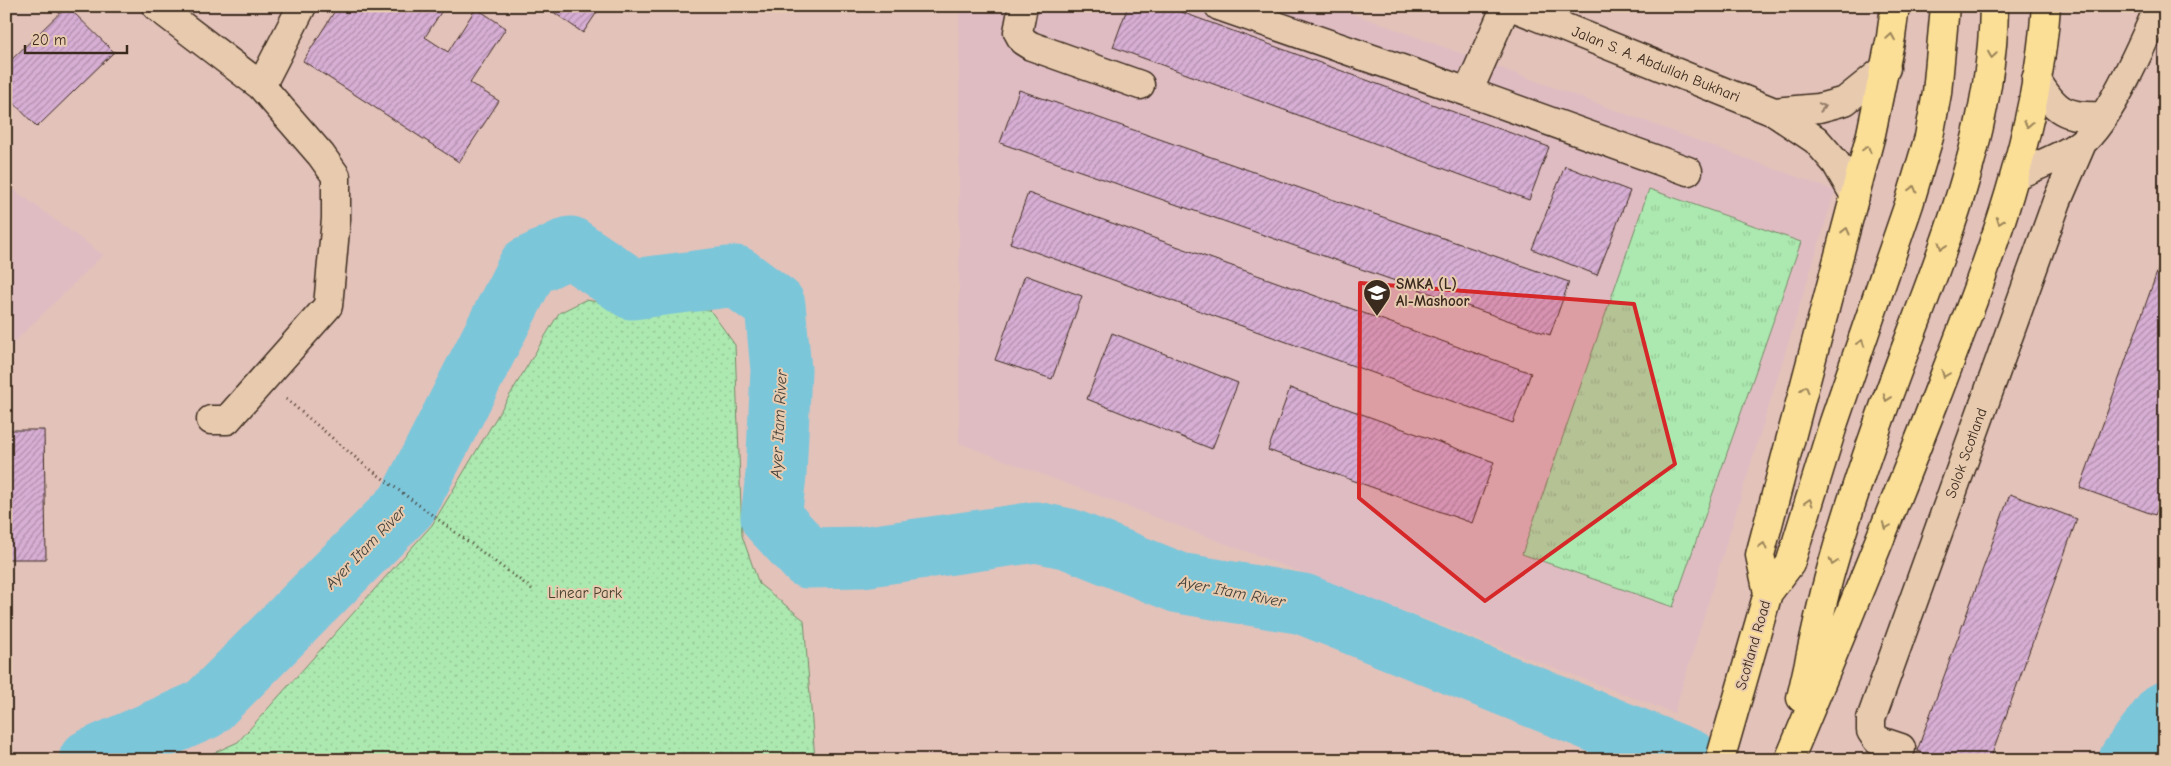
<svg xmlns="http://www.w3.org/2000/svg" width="2171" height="766" viewBox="0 0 2171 766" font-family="'Comic Neue',sans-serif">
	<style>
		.built { fill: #dfbcc2 }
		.grass { fill: url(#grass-tufts); stroke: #748a67 }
		.park { fill: url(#park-dots); stroke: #748a67 }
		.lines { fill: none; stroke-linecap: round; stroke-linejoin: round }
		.river { stroke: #7bc6da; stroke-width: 61 }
		.building { fill: url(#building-hatch); stroke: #3b2a1e }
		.minor-casing { stroke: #3b2a1e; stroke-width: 31 }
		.highway-casing { stroke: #3b2a1e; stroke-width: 31 }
		.path { stroke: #3b2a1e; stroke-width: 3; stroke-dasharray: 1 4; stroke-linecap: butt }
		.minor { stroke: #e8cbaf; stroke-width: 28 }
		.highway { stroke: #fbdf96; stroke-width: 28 }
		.oneway { stroke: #9b845a }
		.oneway2 { stroke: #927a66 }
		.marked { fill: #d62828; fill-opacity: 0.2; stroke: #d62828; stroke-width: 4; stroke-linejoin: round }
		.labels { text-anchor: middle; stroke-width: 4; stroke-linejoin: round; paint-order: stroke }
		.street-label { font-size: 15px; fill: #3b2a1e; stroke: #e8cbaf }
		.poi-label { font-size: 15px; font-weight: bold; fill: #3b2a1e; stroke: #e8cbaf; text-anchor: start }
		.park-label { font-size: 15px; fill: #463d2d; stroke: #e8cbaf }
		.water-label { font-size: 16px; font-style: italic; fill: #45413a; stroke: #e8cbaf }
	</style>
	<defs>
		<pattern id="grass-tufts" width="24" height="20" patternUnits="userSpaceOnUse" patternTransform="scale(1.25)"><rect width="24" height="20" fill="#ace9b0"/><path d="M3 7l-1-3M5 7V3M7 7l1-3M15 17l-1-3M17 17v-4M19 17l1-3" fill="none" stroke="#95c897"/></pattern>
		<pattern id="park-dots" width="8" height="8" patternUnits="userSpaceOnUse" patternTransform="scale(1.25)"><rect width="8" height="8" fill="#ace9b0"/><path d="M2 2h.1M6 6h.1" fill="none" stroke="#95c897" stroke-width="1.8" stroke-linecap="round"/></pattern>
		<pattern id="building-hatch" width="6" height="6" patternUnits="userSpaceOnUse" patternTransform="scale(1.25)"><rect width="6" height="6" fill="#d7aed4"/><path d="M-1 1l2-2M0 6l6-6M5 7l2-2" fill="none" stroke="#b08eab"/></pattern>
	</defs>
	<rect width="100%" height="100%" fill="#e3c2ba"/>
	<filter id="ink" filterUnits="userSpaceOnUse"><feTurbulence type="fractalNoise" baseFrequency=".02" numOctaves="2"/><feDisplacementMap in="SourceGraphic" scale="10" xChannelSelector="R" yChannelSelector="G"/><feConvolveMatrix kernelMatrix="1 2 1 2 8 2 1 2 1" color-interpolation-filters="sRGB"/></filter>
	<g filter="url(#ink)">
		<!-- built -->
		<path class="built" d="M966 6H1332L1835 191 1674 713 959 443V15Z
			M6 184 103 255 6 350Z"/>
		<!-- grass -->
		<path class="grass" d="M1649 189 1801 242 1673 607 1522 554Z"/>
		<!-- park -->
		<path class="park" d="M585 300 655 310H710L735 345 742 536 759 584 804 620 815 760H198L238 742 432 525 559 313Z"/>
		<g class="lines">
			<!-- river -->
			<path class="river" d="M89 760 205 709 407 505 528 267 570 247 632 289 736 276 775 305 781 370 776 475 771 518 808 558 862 557 1036 532 1069 539 1179 583 1303 604 1690 760
				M2129 760 2165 712"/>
		</g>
		<!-- building -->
		<path class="building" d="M67 6 114 52 37 127 6 95V65Z
			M338 6H445L425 37 448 52 476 8 506 28 470 83 499 101 459 162 303 61Z
			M552 6H601L583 33 549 9Z
			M1128 6H1165L1549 147 1529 200 1113 47Z
			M1019 90 1569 282 1550 335 1000 143Z
			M1565 166 1630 191 1597 275 1532 249Z
			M1028 193 1531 373 1513 423 1010 243Z
			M2165 250V489L2155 515 2080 488Z
			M1025 275 1082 296 1052 379 995 360Z
			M1112 333 1238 383 1212 449 1087 399Z
			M1290 388 1494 462 1472 523 1268 450Z
			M6 430H44L46 559H6Z
			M2010 494 2077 519 1990 760H1941L1917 751Z"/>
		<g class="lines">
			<defs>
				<path id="minor" d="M156 6 261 86 321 155 336 176V219L328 306 227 420H211
					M1023 6 1018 32 1023 41 1031 46 1140 85
					M1219 6 1468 92 1506 6
					M1511 6 1774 112 1816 140 1836 163 1855 196
					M2036 79C2055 111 2065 118 2103 116
					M261 86 302 6
					M1468 92 1688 171
					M1774 112 1819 108 1845 101 1886 68
					M2016 175C2036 166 2063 157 2081 143 2110 120 2144 41 2159 6
					M1901 748 1877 740 1871 731V719L2057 201 2082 143"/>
				<path id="highway" d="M1768 593 1760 555 1871 134 1891 37 1895 6
					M1801 698C1811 656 1819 612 1831 570 1844 524 1859 478 1875 433 1922 294 1992 156 1994 6
					M1720 760 1768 593 1790 564 1834 422 1909 204 1929 137 1937 93 1945 6
					M1789 760C1840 639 1889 518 1937 395 1985 270 2037 141 2046 6"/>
			</defs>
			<!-- minor casing -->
			<use href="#minor" class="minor-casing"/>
			<!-- highway casing -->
			<use href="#highway" class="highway-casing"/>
			<!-- path -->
			<path class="path" d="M286 399 362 463 532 589"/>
			<!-- minor -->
			<use href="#minor" class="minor"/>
			<!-- highway -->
			<use href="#highway" class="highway"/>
		</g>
		<!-- one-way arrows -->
		<defs><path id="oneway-chevron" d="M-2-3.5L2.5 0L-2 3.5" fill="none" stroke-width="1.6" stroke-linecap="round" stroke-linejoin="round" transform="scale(1.25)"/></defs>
		<g class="oneway">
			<use href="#oneway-chevron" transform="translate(1891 37) rotate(-81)"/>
			<use href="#oneway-chevron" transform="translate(1992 55) rotate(99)"/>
			<use href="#oneway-chevron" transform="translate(2028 124) rotate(100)"/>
			<use href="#oneway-chevron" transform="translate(1867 149) rotate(-75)"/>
			<use href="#oneway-chevron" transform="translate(1913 189) rotate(-73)"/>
			<use href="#oneway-chevron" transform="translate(2000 221) rotate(109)"/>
			<use href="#oneway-chevron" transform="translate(1846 231) rotate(-76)"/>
			<use href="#oneway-chevron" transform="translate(1942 246) rotate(110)"/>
			<use href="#oneway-chevron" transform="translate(1861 343) rotate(-71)"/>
			<use href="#oneway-chevron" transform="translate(1945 374) rotate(111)"/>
			<use href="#oneway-chevron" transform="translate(1805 389) rotate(-75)"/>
			<use href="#oneway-chevron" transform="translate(1887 398) rotate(110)"/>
			<use href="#oneway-chevron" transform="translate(1809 502) rotate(-73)"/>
			<use href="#oneway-chevron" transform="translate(1886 526) rotate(111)"/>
			<use href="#oneway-chevron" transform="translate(1763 546) rotate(-75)"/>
			<use href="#oneway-chevron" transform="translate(1833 562) rotate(108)"/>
		</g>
		<use class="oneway2" href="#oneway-chevron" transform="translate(1822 107) rotate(-11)"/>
	</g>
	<!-- marked area -->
	<path class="marked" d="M1360 283 1634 304 1675 464 1485 601 1359 498Z"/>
	<!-- icons -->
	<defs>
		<symbol id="school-pin" viewBox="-11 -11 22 30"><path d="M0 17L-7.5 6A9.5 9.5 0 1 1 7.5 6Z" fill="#3b2a1e" stroke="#e8cbaf"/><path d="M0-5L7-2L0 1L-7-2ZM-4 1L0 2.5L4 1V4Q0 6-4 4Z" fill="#fff"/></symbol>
	</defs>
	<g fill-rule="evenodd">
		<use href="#school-pin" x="1361" y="277" width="32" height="43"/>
	</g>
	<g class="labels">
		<!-- street labels -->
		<g class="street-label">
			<text transform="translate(1656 64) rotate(22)" y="5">Jalan S. A. Abdullah Bukhari</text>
			<text transform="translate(1966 453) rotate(-70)" y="5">Solok Scotland</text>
			<text transform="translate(1753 645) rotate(-74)" y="5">Scotland Road</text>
		</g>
		<!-- poi labels -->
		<g class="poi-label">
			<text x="1396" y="289">SMKA (L)<tspan x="1396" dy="17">Al-Mashoor</tspan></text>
		</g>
		<!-- park labels -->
		<g class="park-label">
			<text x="585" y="598">Linear Park</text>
		</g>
		<!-- water labels -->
		<g class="water-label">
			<text transform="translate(778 424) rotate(-87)" y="6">Ayer Itam River</text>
			<text transform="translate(365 547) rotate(-46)" y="6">Ayer Itam River</text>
			<text transform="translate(1232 591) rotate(11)" y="6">Ayer Itam River</text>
		</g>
	</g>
	<!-- margin -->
	<rect width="2171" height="766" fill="none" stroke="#e8cbaf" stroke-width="25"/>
	<rect x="12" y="12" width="2146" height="741" fill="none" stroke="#3b2a1e" stroke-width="2" filter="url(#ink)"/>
	<!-- scale -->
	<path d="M25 45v8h102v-8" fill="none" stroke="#3b2a1e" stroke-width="2.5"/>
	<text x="32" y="45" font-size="15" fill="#3b2a1e" stroke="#e8cbaf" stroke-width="4" paint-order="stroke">20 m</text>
</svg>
